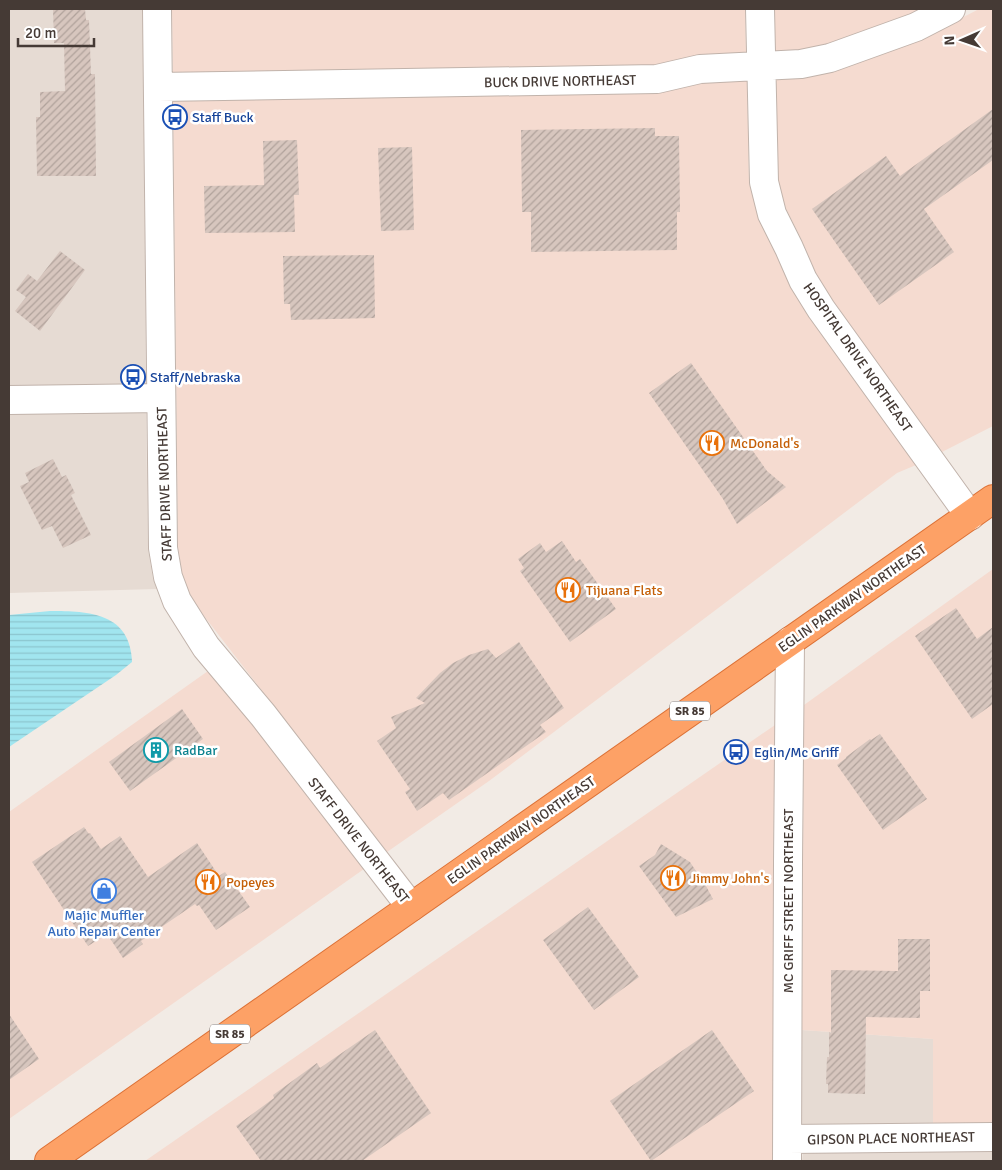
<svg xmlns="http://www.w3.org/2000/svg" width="1002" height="1170" viewBox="0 0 1002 1170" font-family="Signika,sans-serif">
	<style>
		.residential { fill: #e6dbd3 }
		.commercial { fill: #f5dbd0 }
		.water { fill: url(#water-rules) }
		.building { fill: url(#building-hatch) }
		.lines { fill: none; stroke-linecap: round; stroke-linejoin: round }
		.minor-casing { stroke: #c1b3ab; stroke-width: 30 }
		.highway-casing { stroke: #dc7136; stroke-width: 30 }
		.minor { stroke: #fff; stroke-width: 28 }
		.highway { stroke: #fda166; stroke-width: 28 }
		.labels { text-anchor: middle; stroke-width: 5; stroke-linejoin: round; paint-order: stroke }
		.shield { fill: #fff; stroke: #7d7572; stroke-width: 1 }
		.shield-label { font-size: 12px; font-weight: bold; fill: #453a35 }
		.street-label { font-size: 14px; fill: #453a35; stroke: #fff }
		.transit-label { font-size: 14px; fill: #164399; stroke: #fff; text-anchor: start }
		.food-label { font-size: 14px; fill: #c56008; stroke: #fff; text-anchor: start }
		.culture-label { font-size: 14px; fill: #0d838f; stroke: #fff; text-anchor: start }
		.shop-label { font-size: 14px; fill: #366cbe; stroke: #fff }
	</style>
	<defs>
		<pattern id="water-rules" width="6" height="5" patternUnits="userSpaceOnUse" patternTransform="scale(1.25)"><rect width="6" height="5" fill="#a1e5ef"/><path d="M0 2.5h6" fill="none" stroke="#8cc5ce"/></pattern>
		<pattern id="building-hatch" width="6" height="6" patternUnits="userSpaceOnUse" patternTransform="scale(1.25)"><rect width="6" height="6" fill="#d7c6be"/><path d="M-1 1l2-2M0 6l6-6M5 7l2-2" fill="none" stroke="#b0a29b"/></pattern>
	</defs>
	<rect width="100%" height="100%" fill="#f2ebe5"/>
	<!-- residential -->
	<path class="residential" d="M9 9H143L146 386 9 387Z
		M146 411 148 549 153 579 157 589 9 593V413Z
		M802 1030 934 1039 933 1125 802 1126Z
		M993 1150V1161H802L803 1152Z"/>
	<!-- commercial -->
	<path class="commercial" d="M172 9H745L746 53 655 66 173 74Z
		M775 9H922L909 15 825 46 799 51 775 52Z
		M979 9H993V426L942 452 834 303 816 274 803 243 786 209 778 181 776 77 923 38Z
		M747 79 749 183 759 219 776 253 789 284 809 316 916 465 897 473 489 781 387 852 204 616 190 595 182 574 178 547 173 100 702 81Z
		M993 569V1125H933V1039L802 1030 804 705Z
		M204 662 364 869 9 1119V812L208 671Z
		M775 725 773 862V1161H145Z"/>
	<!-- water -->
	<path class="water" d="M50 611C90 611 130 613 132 662L116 675 9 747V615Z"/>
	<!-- building -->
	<path class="building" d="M53 9H85L86 20H89L91 74H95L96 176H37L36 117H40V92L65 91 64 43H54Z
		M993 109V160L924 209 954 252 879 305 812 209 886 156 900 176Z
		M655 128V136H679L680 212H677V250L531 252V212H522L521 130Z
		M297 140 299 195H294L295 232 205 233 204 186 264 185 263 141Z
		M412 147 414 230 381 231 378 148Z
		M60 251 85 270 40 331 15 311 26 297 16 290 28 274 37 281Z
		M374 255 375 318 291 320 290 304H284L283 256Z
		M691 363 767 471 786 487 737 524 723 499 649 393Z
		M53 459 62 477 66 475 75 493 71 495 91 535 63 548 52 526 42 530 20 486 29 482 25 473Z
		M562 541 576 562 580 559 616 609 570 642 520 571 524 568 518 559 540 543 546 552Z
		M956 608 977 639 993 627V704L972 719 915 636Z
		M519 642 564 708 540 725 546 732 449 800 443 793 417 811 405 792 410 789 377 741 396 728 391 717 425 703 416 698 440 673 453 663 469 655 488 649 496 658Z
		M182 709 203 739 130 791 109 762Z
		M880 734 927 799 883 830 837 765 846 758V757L870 739 871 740Z
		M84 827 89 834 90 833 101 849 120 836 148 877 197 843 219 876 225 872 250 907 216 930 199 905 197 906 195 904 141 941 143 944 123 958 107 934 88 946 32 862Z
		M661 844 690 862 706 886 713 899 676 917 639 866 655 855Z
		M588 907 639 977 594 1010 543 940Z
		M898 939H930V991H920V1018L866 1017 865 1094 828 1093V1084H826L827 1057H829V1032L831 1033V970L898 971Z
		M9 1014 39 1059 9 1080Z
		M375 1030 431 1113 362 1161H261L236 1126 274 1098 273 1095 317 1063 320 1068Z
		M712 1030 754 1091 651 1161 610 1101Z"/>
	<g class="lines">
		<defs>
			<path id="minor" d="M157 9 163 548 168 577 177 601 206 647 263 715 411 907
				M760 9 764 182 772 214 789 248 803 280 821 309 970 516
				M158 87 657 79 700 69 801 64 830 58 916 27 951 9
				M9 400 161 398
				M788 1139 993 1137
				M787 1161 788 862 790 641"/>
			<path id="highway" d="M49 1161 993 499"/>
		</defs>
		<!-- minor casing -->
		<use href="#minor" class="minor-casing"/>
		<!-- highway casing -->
		<use href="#highway" class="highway-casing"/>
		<!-- minor -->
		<use href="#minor" class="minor"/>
		<!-- highway -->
		<use href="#highway" class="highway"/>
	</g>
	<!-- icons -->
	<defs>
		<symbol id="bus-ring" viewBox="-11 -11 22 22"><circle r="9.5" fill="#fff" stroke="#1a4fb4" stroke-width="1.5"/><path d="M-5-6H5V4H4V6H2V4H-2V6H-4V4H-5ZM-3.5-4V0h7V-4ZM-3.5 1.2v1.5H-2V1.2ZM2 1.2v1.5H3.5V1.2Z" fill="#1a4fb4"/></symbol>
		<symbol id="restaurant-ring" viewBox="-11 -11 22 22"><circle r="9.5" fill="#fff" stroke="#e8710a" stroke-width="1.5"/><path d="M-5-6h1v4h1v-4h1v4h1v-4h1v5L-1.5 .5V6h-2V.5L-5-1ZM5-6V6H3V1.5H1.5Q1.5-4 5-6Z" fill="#e8710a"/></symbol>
		<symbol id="building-ring" viewBox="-11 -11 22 22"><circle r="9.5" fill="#fff" stroke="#0f9aa8" stroke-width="1.5"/><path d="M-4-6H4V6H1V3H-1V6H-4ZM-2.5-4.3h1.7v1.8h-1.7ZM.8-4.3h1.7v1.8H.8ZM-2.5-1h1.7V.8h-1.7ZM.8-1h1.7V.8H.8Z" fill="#0f9aa8"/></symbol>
		<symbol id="shop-ring" viewBox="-11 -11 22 22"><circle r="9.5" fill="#fff" stroke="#3f7fe0" stroke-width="1.5"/><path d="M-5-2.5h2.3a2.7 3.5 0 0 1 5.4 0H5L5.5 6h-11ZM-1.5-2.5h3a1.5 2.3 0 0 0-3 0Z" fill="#3f7fe0"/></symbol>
	</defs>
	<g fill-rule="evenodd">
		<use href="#bus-ring" x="161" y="103" width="28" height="28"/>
		<use href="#bus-ring" x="119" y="363" width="28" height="28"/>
		<use href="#restaurant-ring" x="698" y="429" width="28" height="28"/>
		<use href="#restaurant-ring" x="554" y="576" width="28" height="28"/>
		<use href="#building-ring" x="142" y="736" width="28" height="28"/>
		<use href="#bus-ring" x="722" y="738" width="28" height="28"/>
		<use href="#restaurant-ring" x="659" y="864" width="28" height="28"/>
		<use href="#restaurant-ring" x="194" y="868" width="28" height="28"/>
		<use href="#shop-ring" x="90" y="877" width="28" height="28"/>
	</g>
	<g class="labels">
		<!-- shield labels -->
		<g class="shield">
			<rect x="670" y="701.5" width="40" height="19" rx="4"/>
			<rect x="210" y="1024.5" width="40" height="19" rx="4"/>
		</g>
		<g class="shield-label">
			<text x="690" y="715">SR 85</text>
			<text x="230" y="1038">SR 85</text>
		</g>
		<!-- street labels -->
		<g class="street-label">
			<text transform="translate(560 81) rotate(-1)" y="5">BUCK DRIVE NORTHEAST</text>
			<text transform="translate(858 357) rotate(55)" y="5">HOSPITAL DRIVE NORTHEAST</text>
			<text transform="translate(164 484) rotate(-92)" y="5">STAFF DRIVE NORTHEAST</text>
			<text transform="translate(852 598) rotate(-35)" y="5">EGLIN PARKWAY NORTHEAST</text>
			<text transform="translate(521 830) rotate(-35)" y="5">EGLIN PARKWAY NORTHEAST</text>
			<text transform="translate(359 840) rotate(52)" y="5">STAFF DRIVE NORTHEAST</text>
			<text transform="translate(788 901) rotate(-90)" y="5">MC GRIFF STREET NORTHEAST</text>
			<text transform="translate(891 1138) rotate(-1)" y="5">GIPSON PLACE NORTHEAST</text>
		</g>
		<!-- transit labels -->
		<g class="transit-label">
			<text x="192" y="122">Staff Buck</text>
			<text x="150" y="382">Staff/Nebraska</text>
			<text x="754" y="757">Eglin/Mc Griff</text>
		</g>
		<!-- food labels -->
		<g class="food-label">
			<text x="730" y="448">McDonald's</text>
			<text x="586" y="595">Tijuana Flats</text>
			<text x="690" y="883">Jimmy John's</text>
			<text x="226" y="887">Popeyes</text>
		</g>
		<!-- culture labels -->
		<g class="culture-label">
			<text x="174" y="755">RadBar</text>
		</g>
		<!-- shop labels -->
		<g class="shop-label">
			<text x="104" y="920">Majic Muffler<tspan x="104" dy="16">Auto Repair Center</tspan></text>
		</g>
	</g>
	<!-- border -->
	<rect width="1002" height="1170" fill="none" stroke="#453a35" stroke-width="20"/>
	<!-- north arrow -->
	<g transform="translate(962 40) rotate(268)" stroke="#ffffff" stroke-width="4" paint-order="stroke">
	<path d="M0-4L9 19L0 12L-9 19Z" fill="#453a35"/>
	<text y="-8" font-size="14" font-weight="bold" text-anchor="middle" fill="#453a35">N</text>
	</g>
	<!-- scale -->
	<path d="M18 38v8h76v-8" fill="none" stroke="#453a35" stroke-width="2.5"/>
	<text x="25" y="38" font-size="15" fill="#453a35" stroke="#ffffff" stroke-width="4" paint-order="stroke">20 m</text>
</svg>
